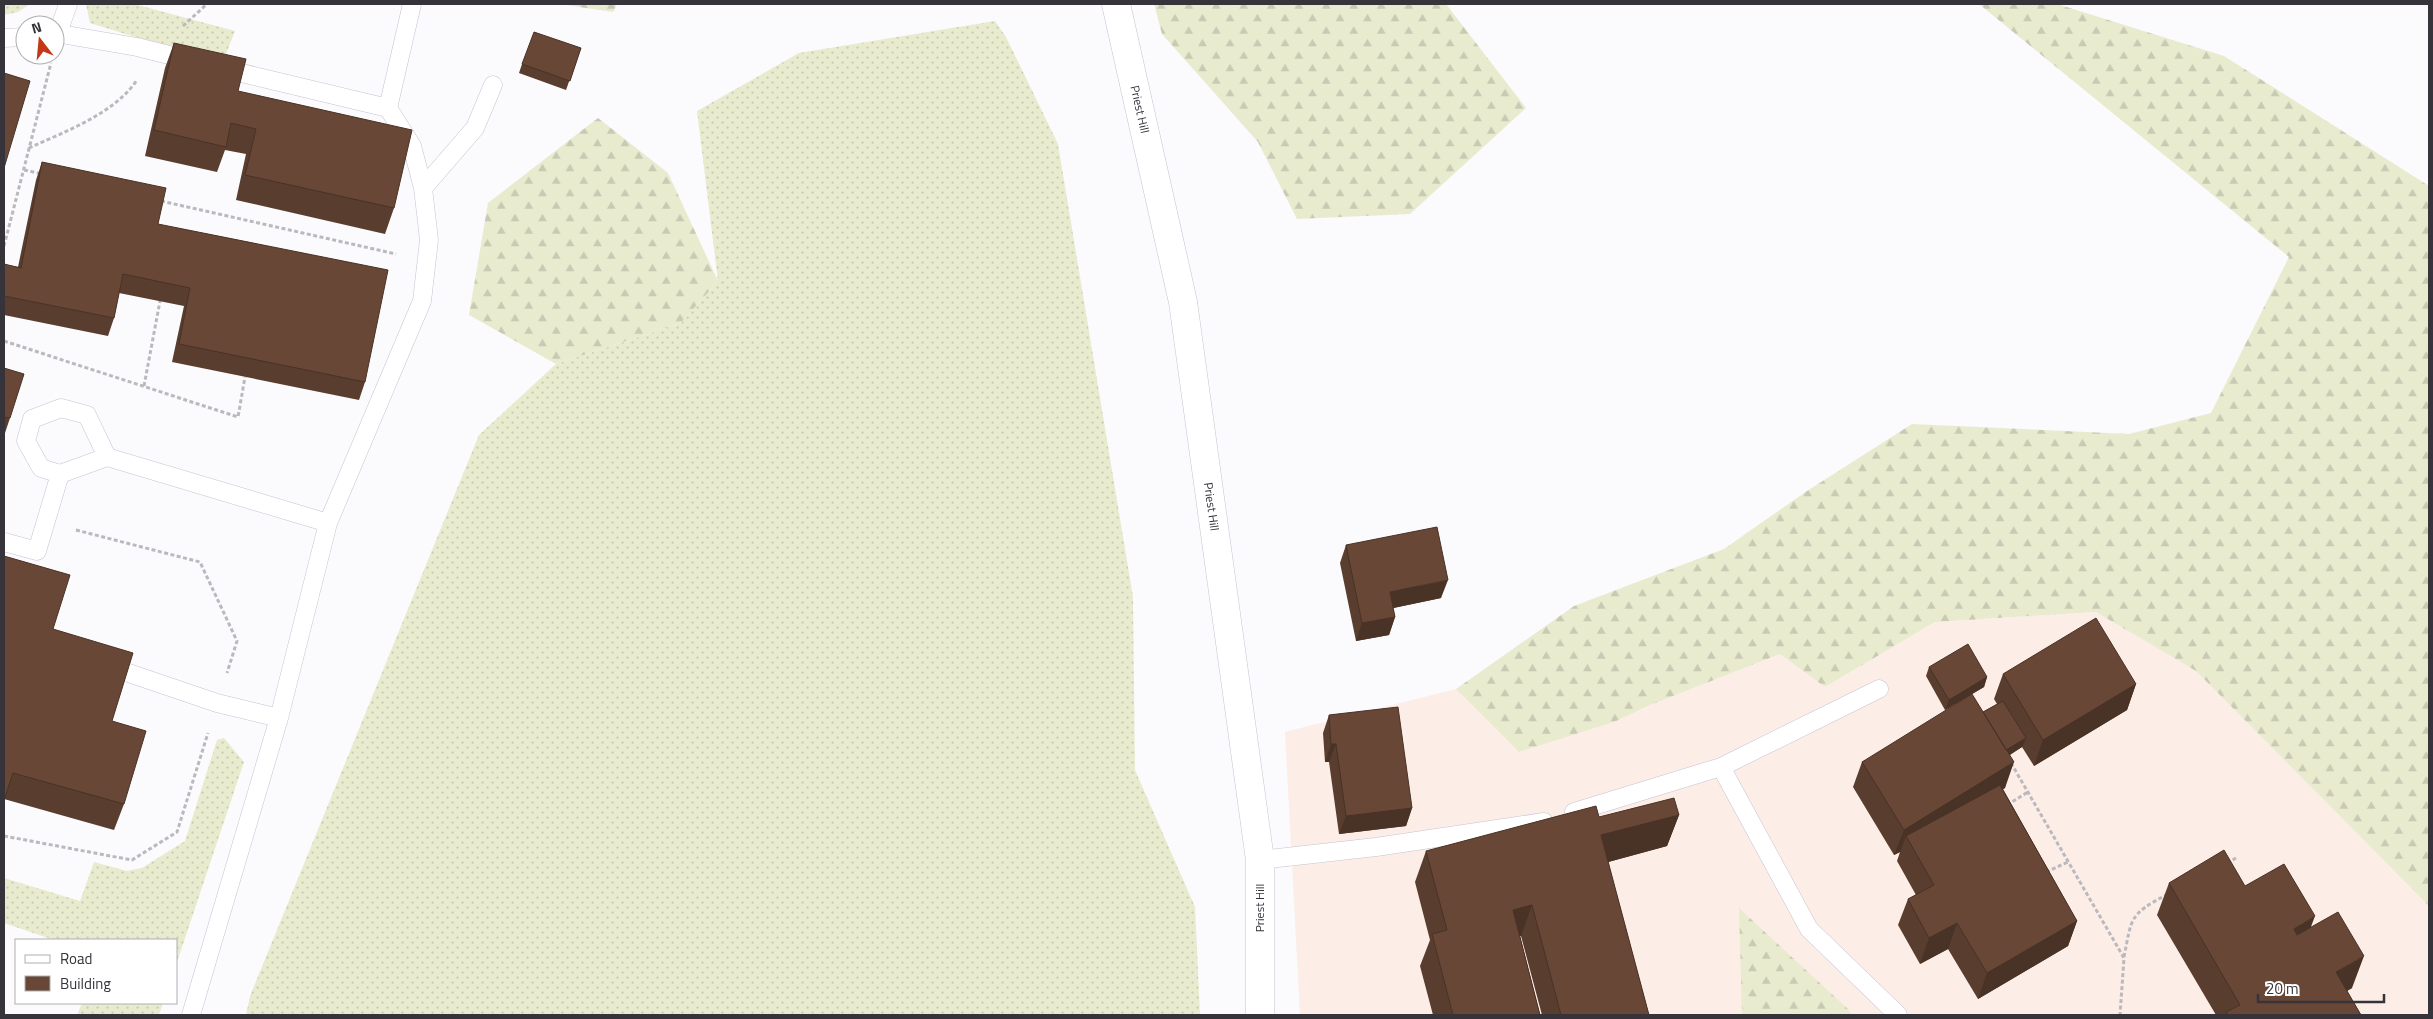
<svg xmlns="http://www.w3.org/2000/svg" width="2433" height="1019" viewBox="0 0 2433 1019" font-family="'Titillium Web',sans-serif">
	<style>
		.commercial { fill: #fcede7 }
		.grass { fill: url(#grass-dots) }
		.forest { fill: url(#forest-firs) }
		.lines { fill: none; stroke-linecap: round; stroke-linejoin: round }
		.service-casing { stroke: #c7c2d4; stroke-width: 19 }
		.primary-casing { stroke: #c7c2d4; stroke-width: 29 }
		.path { stroke: #bbb9be; stroke-width: 3; stroke-dasharray: 4 2.5; stroke-linecap: butt }
		.service { stroke: #fff; stroke-width: 18 }
		.primary { stroke: #fff; stroke-width: 28 }
		.wall { fill: #593d2e }
		.shaded-wall { fill: #493226 }
		.building { fill: #684736; stroke: #493226 }
		.labels { text-anchor: middle; stroke-width: 5; stroke-linejoin: round; paint-order: stroke }
		.street-label { font-size: 12px; fill: #36333b; stroke: #fff }
	</style>
	<defs>
		<pattern id="grass-dots" width="8" height="8" patternUnits="userSpaceOnUse" patternTransform="scale(1.25)"><rect width="8" height="8" fill="#e9ebcf"/><path d="M2 2h.1M6 6h.1" fill="none" stroke="#c8cab3" stroke-width="1.8" stroke-linecap="round"/></pattern>
		<pattern id="forest-firs" width="22" height="20" patternUnits="userSpaceOnUse" patternTransform="scale(1.25)"><rect width="22" height="20" fill="#e9ebcf"/><path d="M5 1l3.5 6h-7zM16 11l3.5 6h-7z" fill="#c8cab3"/></pattern>
	</defs>
	<rect width="100%" height="100%" fill="#fbfafd"/>
	<!-- commercial -->
	<path class="commercial" d="M2096 612 2196 671 2429 906V1015H1300L1285 732 1456 689 1519 752 1614 722 1648 706 1780 654 1825 687 1935 622Z"/>
	<!-- grass -->
	<path class="grass" d="M4 4H30L18 12 4 15Z
		M86 4H134L235 31 222 64 90 23Z
		M995 21 1006 37 1058 144 1133 597 1135 770 1195 907 1200 1015H246L250 996 479 435 556 364 681 323 718 281 697 111 799 53Z
		M224 738 244 762 176 965V940H54L4 923V878L80 901 94 862 127 871 142 868 185 841 217 740Z
		M82 1003H163L159 1015H77Z"/>
	<!-- forest -->
	<path class="forest" d="M559 4H617L613 12Z
		M1154 4H1446L1526 108 1410 214 1297 219 1258 142 1162 34Z
		M1979 4H2057L2224 56 2429 186V906L2196 671 2096 612 1935 622 1825 687 1780 654 1648 706 1614 722 1519 752 1456 689 1574 606 1724 549 1807 491 1912 424 2129 434 2211 413 2289 257Z
		M598 118 668 173 718 281 681 323 556 364 469 315 488 203Z
		M1739 908 1848 1009 1852 1015H1742Z"/>
	<g class="lines">
		<defs>
			<path id="service" d="M55 33 137 47 193 61
				M58 33 68 4
				M4 38 25 37
				M221 68 388 108
				M423 188 475 128 493 85
				M107 457 87 415 61 408 32 419 26 441 41 468 60 474 107 457 328 523
				M4 542 37 551 60 474
				M105 665 217 703 279 718
				M1721 767 1809 929 1898 1015
				M1574 812 1721 767 1879 689
				M1260 860 1376 847 1544 822
				M191 1015 279 718 328 523 422 301 429 240 423 188 412 146 388 108 412 4"/>
			<g id="primary">
				<path id="s1" d="M1116 4 1183 302 1260 860V1015"/>
			</g>
		</defs>
		<!-- service casing -->
		<use href="#service" class="service-casing"/>
		<!-- primary casing -->
		<use href="#primary" class="primary-casing"/>
		<!-- path -->
		<path class="path" d="M183 26 207 4
			M29 148C66 131 114 114 137 80
			M24 170 43 174
			M161 201 396 254
			M4 246 51 63
			M4 341 238 417 245 377
			M144 386 160 301
			M76 530 200 562 237 641 227 673
			M2011 763 2124 958 2120 1015
			M2007 805 2028 792
			M4 836 132 860 177 832 208 733
			M2227 863 2236 858
			M2046 872 2068 862
			M2124 957C2132 917 2129 915 2166 895"/>
		<!-- service -->
		<use href="#service" class="service"/>
		<!-- primary -->
		<use href="#primary" class="primary"/>
	</g>
	<!-- wall -->
	<path class="wall" d="M174 43 394 208 385 234 236 200 246 154 225 150 217 172 145 156 165 68Z
		M581 48 566 90 519 73 522 64Z
		M42 162 158 224 365 382 359 400 172 362 184 306 119 293 114 318 108 336 4 315V266L18 267 36 180Z
		M4 368 10 418 4 436Z
		M1346 545 1441 598 1393 608 1395 617 1389 635 1356 641 1340 563Z
		M53 629 112 721 124 804 114 830 4 799Z
		M1929 667 1987 677 1984 687 1945 710 1926 676Z
		M2003 674 2136 684 2127 710 2034 766 2022 747 2010 755 2005 788 2003 789 2077 921 2068 946 1978 999 1948 949 1920 964 1898 925 1908 899 1916 895 1897 861 1900 852 1894 855 1853 787 1862 762 1983 712 1997 704 1994 699Z
		M1329 715 1412 808 1406 826 1339 834 1329 762H1325L1323 733Z
		M1679 815 1667 846 1608 862 1649 1015H1542L1521 936H1520L1540 1015H1433L1420 966 1430 940 1415 882 1426 851Z
		M2169 883 2311 928 2352 988 2347 991 2361 1015H2216L2157 915Z"/>
	<!-- shaded-wall -->
	<path class="shaded-wall" d="M1448 580 1441 598 1384 610 1390 592Z
		M1395 617 1389 635 1356 641 1362 623Z
		M1987 677 1984 687 1945 710 1949 700Z
		M2136 684 2127 710 2034 766 2043 740Z
		M2026 738 2022 747 1991 766 1995 757Z
		M1331 744H1336L1329 762H1325Z
		M2014 762 2005 788 1911 845 1906 836 1900 852 1894 855 1904 830Z
		M1412 808 1406 826 1339 834 1346 816Z
		M1679 815 1667 846 1590 867 1601 835Z
		M1532 905 1521 936 1501 941 1513 910Z
		M2315 916 2303 948 2294 929Z
		M2077 921 2068 946 1978 999 1987 973Z
		M1957 923 1948 949 1920 964 1929 938Z
		M2364 956 2352 988 2324 1004 2336 972Z"/>
	<!-- building -->
	<path class="building" d="M534 32 581 48 570 81 522 64Z
		M174 43 246 59 238 91 412 130 394 208 245 175 256 129 231 123 226 147 154 130Z
		M4 73 30 81 4 168Z
		M42 162 166 188 158 224 388 270 365 382 179 344 190 288 123 274 114 318 4 296V264L21 268Z
		M4 368 24 374 10 418 4 417Z
		M1437 527 1448 580 1390 592 1395 617 1362 623 1346 545Z
		M4 556 70 575 53 629 133 653 112 721 146 731 124 804 13 773 4 800Z
		M2096 618 2136 684 2043 740 2003 674Z
		M1968 644 1987 677 1949 700 1929 667Z
		M1972 694 2014 762 1904 830 1862 762Z
		M2003 701 2026 738 2006 750 1983 712Z
		M1398 707 1412 808 1346 816 1336 744H1331L1329 715Z
		M2000 785 2077 921 1987 973 1957 923 1929 938 1908 899 1934 885 1906 836Z
		M1674 798 1679 815 1601 835 1649 1015H1561L1532 905 1513 910 1540 1015H1453L1432 934 1447 930 1426 851 1596 806 1599 817Z
		M2224 850 2245 886 2284 864 2315 916 2294 929 2297 935 2338 912 2364 956 2336 972 2361 1015H2228L2226 1012 2240 1005 2169 883Z"/>
	<g class="labels">
		<!-- street labels -->
		<g class="street-label">
			<text dy="4" stroke="none"><textPath href="#s1" startOffset="108">Priest Hill</textPath></text>
			<text dy="4" stroke="none"><textPath href="#s1" startOffset="512">Priest Hill</textPath></text>
			<text transform="translate(1260 908) rotate(-90)" y="4">Priest Hill</text>
		</g>
	</g>
	<!-- border -->
	<rect width="2433" height="1019" fill="none" stroke="#36333b" stroke-width="10"/>
	<!-- legend -->
	<rect x="15" y="939" width="162" height="65" fill="#ffffff" stroke="#afadb1"/>
	<rect x="25" y="955" width="25" height="8" fill="#ffffff" stroke="#afadb1"/>
	<text x="60" y="964" font-size="15" fill="#36333b">Road</text>
	<rect x="25" y="976" width="25" height="15" fill="#684736" stroke="#afadb1"/>
	<text x="60" y="989" font-size="15" fill="#36333b">Building</text>
	<!-- north arrow -->
	<g transform="translate(40 40) rotate(344)"><circle r="24" fill="#ffffff" stroke="#afadb1"/>
	<path d="M0-4L9 19L0 12L-9 19Z" fill="#c33917"/>
	<text y="-8" font-size="14" font-weight="bold" text-anchor="middle" fill="#36333b">N</text>
	</g>
	<!-- scale -->
	<path d="M2258 994v8h126v-8" fill="none" stroke="#36333b" stroke-width="2.5"/>
	<text x="2266" y="994" font-size="15" fill="#36333b" stroke="#ffffff" stroke-width="4" paint-order="stroke">20 m</text>
</svg>
